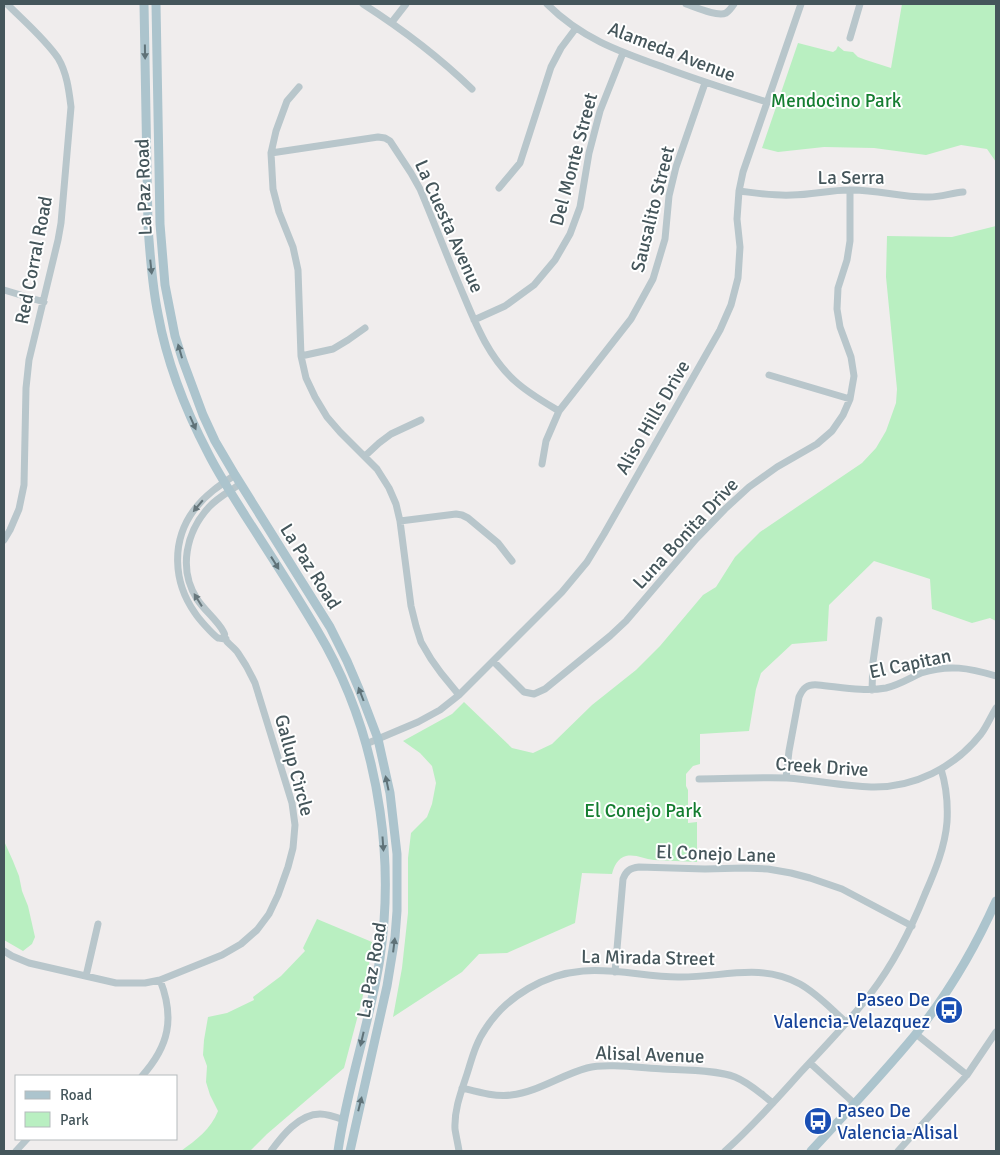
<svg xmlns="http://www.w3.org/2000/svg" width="1000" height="1155" viewBox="0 0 1000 1155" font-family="Signika,sans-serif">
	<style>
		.green { fill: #b9efc1 }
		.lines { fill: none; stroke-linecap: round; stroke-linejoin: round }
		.minor { stroke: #b8c6cb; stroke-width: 7 }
		.major { stroke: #acc4cd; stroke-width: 9 }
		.oneway { fill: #5f7278 }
		.oneway2 { fill: #68787d }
		.labels { text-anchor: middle; stroke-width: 4; stroke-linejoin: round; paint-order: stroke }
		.street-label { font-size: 19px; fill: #45565b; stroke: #fff }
		.park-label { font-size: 19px; fill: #147d30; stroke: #fff }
		.transit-label { font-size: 19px; fill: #164399; stroke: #fff; text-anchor: end }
	</style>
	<rect width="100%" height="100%" fill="#f0eded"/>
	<!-- green -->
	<path class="green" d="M902 4H996V162L987 149 961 145 926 155 874 148 824 147 778 152 762 148 798 43 833 52 836 50 838 46 844 51 853 52 858 57 866 60 891 68Z
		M996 226V621L990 618 972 623 932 609 930 579 874 561 829 605 827 641 792 644 761 673 756 689 749 731 700 734V764L693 766 686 774V786L688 790V823L697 822V862C683 861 668 861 654 860 644 859 636 854 626 856 618 858 614 866 612 874L582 873 575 923 507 953 479 954 462 972 393 1017 402 968 408 913V858L411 833 427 817 432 804 436 783 432 766 420 753 403 741 452 714 464 702 512 748 533 753 552 744 592 705 636 670 660 646 703 595 716 587 735 557 760 532 862 463 876 448 886 431 896 403 897 389 886 277 887 236 952 237Z
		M4 841 13 861 19 876 22 891 28 906 35 937 32 944 23 951 4 940Z
		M317 919 372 942 371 954 362 1000 344 1068 267 1134 250 1151H181C196 1140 211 1129 218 1111L210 1095 206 1082 207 1066 203 1055 204 1040 208 1017 227 1013 254 1000 253 997 281 976 305 951 303 948Z"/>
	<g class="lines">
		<!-- minor -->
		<path class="minor" d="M363 4C402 29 439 57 472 89
			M547 4C581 38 618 51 663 67 697 80 732 91 767 102
			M686 4C695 7 717 17 726 13 729 11 732 7 734 4
			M392 22 406 4
			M850 38 860 4
			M299 87 287 101 276 131 271 153 273 189 279 212 293 247 298 270 301 356 306 378 315 397 327 417 340 432 377 469 389 488 396 504 400 521 411 606 416 626 421 642 431 659 441 673 459 695
			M271 153 378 137 385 138 390 141 411 173 420 189C433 220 445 251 458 282 473 317 486 355 515 381 528 393 544 402 559 411
			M499 188 520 163 551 67 561 48 576 28
			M739 191C756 193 774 196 792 195 811 195 830 190 849 190 876 189 902 198 929 197 940 197 952 193 963 192
			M4 290 44 302
			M474 320 505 306 534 285 555 260 570 234 580 207 589 153 600 111 623 53
			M301 356 333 349 348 340 365 328
			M769 375 850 399
			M365 456 379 443 391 434 421 420
			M542 464 546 441 559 411 631 319 653 279 665 239 669 196 676 167 705 83
			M400 521 456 514 462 515 468 518 498 543 512 561
			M4 540 10 530 19 509 24 485 26 388 29 360 58 240 61 223 71 107C69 91 67 73 58 58 45 39 24 21 7 4
			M226 639C225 639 219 638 218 638 213 635 198 618 195 613 173 582 171 541 194 510 205 495 220 485 235 475
			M493 661 524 692 534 694 545 689 610 636 626 621 696 539 725 509 749 487 777 467 817 444 832 431 843 415 850 399 854 376 851 357 840 327 837 309 838 288 847 260 850 241V190
			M872 690 873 662 879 620
			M366 744 418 722 440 710 459 695 562 592 587 562 604 534 720 330 731 305 738 278 740 247 737 219 739 191 743 172 801 4
			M786 778 789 751 799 697C803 688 807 684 818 685 840 687 864 692 886 688 899 685 910 678 921 673 949 664 969 668 996 676
			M699 779C728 779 758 777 787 778 815 780 843 786 871 787 914 788 954 768 981 734 987 726 991 716 996 708
			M4 951 12 956 29 963 116 983H145L160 980 222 955 241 944 257 930 269 914 278 895 288 867 293 848 295 825 292 803 255 683C250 672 245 663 238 653 235 648 228 644 225 639 222 632 227 638 223 631 217 620 204 610 197 599 178 569 186 532 209 507 217 498 230 491 240 484
			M615 972 623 879C626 871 630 868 639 867L705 869 744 868 768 869 791 873 810 878 842 889 912 926
			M86 976 98 924
			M916 1034 967 1075
			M810 1063 855 1104
			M142 1076C169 1046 175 1018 160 980
			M462 1088C478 1092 495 1097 511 1095 538 1092 561 1075 587 1068 606 1063 642 1068 663 1069 683 1070 718 1070 735 1077 750 1083 761 1094 773 1103
			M16 1151 27 1139
			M271 1151C282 1136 299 1114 320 1114 328 1114 336 1117 344 1120
			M459 1151C458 1144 456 1136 455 1129 454 1110 461 1092 467 1074 472 1058 476 1042 486 1028 507 996 545 974 583 971 614 968 647 977 678 977 721 978 759 962 800 984 818 994 832 1010 847 1023
			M725 1151C752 1127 777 1099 801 1072 825 1046 850 1021 871 993 894 963 911 929 925 894 935 871 945 847 947 822 948 805 946 785 941 769
			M898 1151 967 1075 996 1032"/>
		<!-- major -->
		<path class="major" d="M144 4 148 226C150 256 152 285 158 314 167 363 185 409 208 453 219 475 233 496 246 517 270 554 294 591 317 630 350 685 371 748 380 811 387 859 387 910 380 958 370 1023 347 1086 338 1151
			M156 4 160 224 165 285 175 336 183 361 203 415 215 441 235 475 330 627 347 661 359 689 378 739 390 793 397 854V911L395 937 387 986 350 1151
			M811 1151C846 1113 882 1075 915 1035 948 994 975 948 996 901"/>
	</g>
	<!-- one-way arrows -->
	<defs><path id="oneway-solid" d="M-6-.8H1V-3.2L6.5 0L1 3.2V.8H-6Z" transform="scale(1.25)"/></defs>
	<g class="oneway">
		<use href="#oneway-solid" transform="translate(145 52) rotate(89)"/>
		<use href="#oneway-solid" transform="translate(151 267) rotate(84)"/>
		<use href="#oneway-solid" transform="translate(180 351) rotate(-106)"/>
		<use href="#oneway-solid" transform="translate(193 423) rotate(66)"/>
		<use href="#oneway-solid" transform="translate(275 563) rotate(58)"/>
		<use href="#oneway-solid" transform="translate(361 694) rotate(-111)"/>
		<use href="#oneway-solid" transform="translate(387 783) rotate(-102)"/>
		<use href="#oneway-solid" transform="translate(383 844) rotate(86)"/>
		<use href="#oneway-solid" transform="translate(394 945) rotate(-83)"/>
		<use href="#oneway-solid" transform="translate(362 1039) rotate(103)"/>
		<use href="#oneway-solid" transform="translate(360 1104) rotate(-76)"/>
	</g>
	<g class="oneway2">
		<use href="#oneway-solid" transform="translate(198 506) rotate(130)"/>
		<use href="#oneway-solid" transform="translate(198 600) rotate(-122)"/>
	</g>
	<!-- icons -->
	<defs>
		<symbol id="bus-disc" viewBox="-11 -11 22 22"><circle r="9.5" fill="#1a4fb4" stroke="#fff"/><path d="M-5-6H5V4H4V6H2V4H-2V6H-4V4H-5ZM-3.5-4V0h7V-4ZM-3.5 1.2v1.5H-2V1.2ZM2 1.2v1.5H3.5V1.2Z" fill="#fff"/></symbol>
	</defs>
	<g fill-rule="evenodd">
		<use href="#bus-disc" x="933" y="994" width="32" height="32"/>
		<use href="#bus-disc" x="802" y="1105" width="32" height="32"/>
	</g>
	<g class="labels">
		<!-- street labels -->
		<g class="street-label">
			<text transform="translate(672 51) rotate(21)" y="7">Alameda Avenue</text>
			<text transform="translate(573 159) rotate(-75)" y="7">Del Monte Street</text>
			<text x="851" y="184">La Serra</text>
			<text transform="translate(143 187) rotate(-92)" y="7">La Paz Road</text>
			<text transform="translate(652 209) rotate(-76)" y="7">Sausalito Street</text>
			<text transform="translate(450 226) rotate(66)" y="7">La Cuesta Avenue</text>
			<text transform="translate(33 260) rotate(-79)" y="7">Red Corral Road</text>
			<text transform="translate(652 417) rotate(-60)" y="7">Aliso Hills Drive</text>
			<text transform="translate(685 533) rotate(-47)" y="7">Luna Bonita Drive</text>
			<text transform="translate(311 566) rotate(58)" y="7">La Paz Road</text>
			<text transform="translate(910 663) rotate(-12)" y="7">El Capitan</text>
			<text transform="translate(295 765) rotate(75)" y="7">Gallup Circle</text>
			<text transform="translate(822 766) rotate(4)" y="7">Creek Drive</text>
			<text transform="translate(716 853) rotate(2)" y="7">El Conejo Lane</text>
			<text transform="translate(648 957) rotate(1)" y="7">La Mirada Street</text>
			<text transform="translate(371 970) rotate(-80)" y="7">La Paz Road</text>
			<text transform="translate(650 1054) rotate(2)" y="7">Alisal Avenue</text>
		</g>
		<!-- park labels -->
		<g class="park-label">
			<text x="836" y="107">Mendocino Park</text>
			<text x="643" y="817">El Conejo Park</text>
		</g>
		<!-- transit labels -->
		<g class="transit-label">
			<text x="930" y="1006">Paseo De<tspan x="930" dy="22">Valencia-Velazquez</tspan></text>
			<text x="837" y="1117" text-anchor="start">Paseo De<tspan x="837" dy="22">Valencia-Alisal</tspan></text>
		</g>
	</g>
	<!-- border -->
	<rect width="1000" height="1155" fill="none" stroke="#45565b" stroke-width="10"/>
	<!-- legend -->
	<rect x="15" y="1075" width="162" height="65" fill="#ffffff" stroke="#b5bbbd"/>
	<rect x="25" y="1091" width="25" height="8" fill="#acc4cd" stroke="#b5bbbd"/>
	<text x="60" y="1100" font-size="15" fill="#45565b">Road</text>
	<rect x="25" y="1112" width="25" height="15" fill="#b9efc1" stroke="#b5bbbd"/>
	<text x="60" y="1125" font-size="15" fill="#45565b">Park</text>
</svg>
